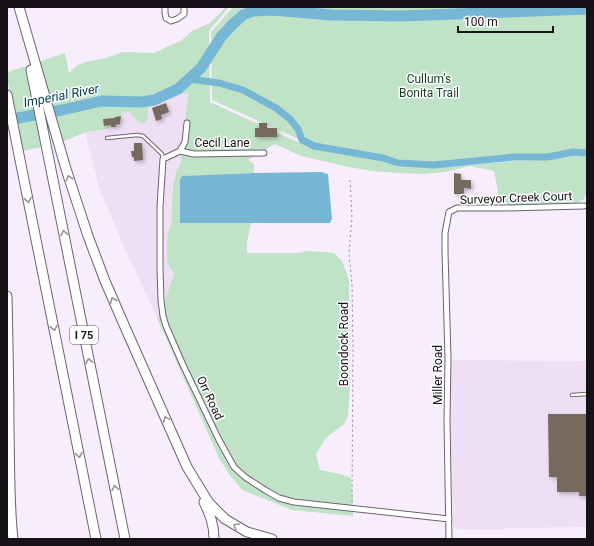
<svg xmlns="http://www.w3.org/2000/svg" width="594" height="546" viewBox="0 0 594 546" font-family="Roboto,sans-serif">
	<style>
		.built { fill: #efdff4 }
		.green { fill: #c0e3c8 }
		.water { fill: #75b7d4 }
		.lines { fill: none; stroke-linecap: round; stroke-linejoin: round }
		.canal { stroke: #75b7d4; stroke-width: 7 }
		.river { stroke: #75b7d4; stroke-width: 11 }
		.building { fill: #756a5d; filter: url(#shadow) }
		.lane-casing { stroke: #6d6370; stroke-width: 4.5 }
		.street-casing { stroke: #6d6370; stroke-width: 7 }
		.highway-casing { stroke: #6d6370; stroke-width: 11 }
		.path { stroke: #928a96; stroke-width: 1; stroke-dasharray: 2 3; stroke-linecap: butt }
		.lane { stroke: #fff; stroke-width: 2.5 }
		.street { stroke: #fff; stroke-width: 5 }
		.highway { stroke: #fff; stroke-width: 9 }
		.oneway { stroke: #969497 }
		.labels { text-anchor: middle; stroke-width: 3; stroke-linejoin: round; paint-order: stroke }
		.shield { fill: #fff; stroke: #5c595d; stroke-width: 1 }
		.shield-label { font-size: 11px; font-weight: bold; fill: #161218 }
		.park-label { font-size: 12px; fill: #153d23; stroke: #fff }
		.street-label { font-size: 12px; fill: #161218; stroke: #fff }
		.water-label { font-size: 13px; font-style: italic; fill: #044055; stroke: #fff }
	</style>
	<defs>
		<filter id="shadow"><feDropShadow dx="2" dy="2" stdDeviation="2" flood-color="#0004"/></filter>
	</defs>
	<rect width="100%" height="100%" fill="#f8edfd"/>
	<!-- built -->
	<path class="built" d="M188 92 180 166 177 169 173 185 171 224 168 234 167 262 174 274 158 320 123 245 99 187 86 137V132L108 129 113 121 120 114 129 110 134 120 148 118V110L150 105 156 101 169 99 178 94Z
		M449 360 587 361V527L503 528 504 530H474L453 528Z"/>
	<!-- green -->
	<path class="green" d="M226 7H229L209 31 210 102 313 149 382 161 398 167 434 168 515 161 548 160 573 155 587 156V193L583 200 564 208 516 210 499 197 494 171 470 166 445 172 423 174 397 173 372 171 349 167 301 156 275 144 248 160 254 164V173L182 176 180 179V223H251L247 242V253H299L307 251 324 252 334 253 342 261 349 280 350 387 348 416 344 424 326 438 316 454 320 470 340 474 351 478 353 498V516L292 510 242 490 229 474 219 458 158 320 174 274 167 262V242L168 234 171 224 173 185 177 169 180 166 188 93 178 94 169 99 156 101 150 105 148 110V118L145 123C136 124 133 117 129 111 118 115 114 119 108 129L86 132 62 142 38 62 65 53 69 73 76 66 85 62 106 58 123 52 154 53 182 40 192 31 210 23Z
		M233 7H587V153L573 152 548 157H515L434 165 398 163 383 158 314 146 212 100 211 32Z
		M27 66 43 147 22 151 7 78V72Z"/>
	<!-- water -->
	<path class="water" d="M321 172 328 174 332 219 330 223H180V179L182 176 254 173Z"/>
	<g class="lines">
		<!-- canal -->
		<path class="canal" d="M189 79 219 83 243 90 276 108 290 119 298 129 302 140 314 146 383 158 398 163 434 165 515 157H548L573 152 587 153"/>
		<!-- river -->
		<path class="river" d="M7 120 62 110 102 101 142 102 154 100 178 89 201 68 221 37 232 25 243 15 253 11 272 10 332 15 401 16 587 9"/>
	</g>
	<!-- building -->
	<path class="building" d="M166 103 169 112 161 115 162 119 156 121 152 108Z
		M121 116 120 124 115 125 116 127H111V125L104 126 103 119 115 118V117Z
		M259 123H267V128H277V137H255V128H259Z
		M134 143H142L143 160 134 161V157H132L131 151H134Z
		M454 173 461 174V180H471V189L464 188V194H454Z
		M548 414H587V496H579V492H557V477H549Z"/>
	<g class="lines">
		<defs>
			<path id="lane" d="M107 138 137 135 143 136 162 154 163 159
				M572 395 587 394"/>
			<path id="street" d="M165 7V13L166 18 171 21 177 19 184 14V7
				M187 123 185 142 180 151 163 159 160 207V269L161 301 163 316 166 326 183 365 219 440 234 467 245 477 265 490 279 498 294 502 449 519
				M180 151 194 154 264 153
				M449 539 447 420 448 358 445 252V233L449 212 457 208H505L584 206"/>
			<path id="highway" d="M19 7 66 169 88 236 105 281 125 327 187 467 209 503 225 519 247 532 272 539
				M31 70 125 539
				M7 95 96 539
				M7 296C8 341 9 387 9 433 10 468 9 504 13 539
				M204 502C210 515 214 524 214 539"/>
		</defs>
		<!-- lane casing -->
		<use href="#lane" class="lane-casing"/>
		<!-- street casing -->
		<use href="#street" class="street-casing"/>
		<!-- highway casing -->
		<use href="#highway" class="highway-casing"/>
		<!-- path -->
		<path class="path" d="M350 180 352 217 349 254 352 285 353 347 352 503"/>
		<!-- lane -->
		<use href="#lane" class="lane"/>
		<!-- street -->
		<use href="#street" class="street"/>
		<!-- highway -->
		<use href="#highway" class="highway"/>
	</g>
	<!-- one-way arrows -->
	<defs><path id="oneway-chevron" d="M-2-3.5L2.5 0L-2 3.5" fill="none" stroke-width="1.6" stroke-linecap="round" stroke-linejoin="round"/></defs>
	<g class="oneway">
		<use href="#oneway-chevron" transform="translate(69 178) rotate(-107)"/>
		<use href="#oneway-chevron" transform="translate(28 200) rotate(79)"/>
		<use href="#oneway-chevron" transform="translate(64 233) rotate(-101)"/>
		<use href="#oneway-chevron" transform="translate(113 300) rotate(-113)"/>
		<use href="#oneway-chevron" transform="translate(54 328) rotate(79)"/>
		<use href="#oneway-chevron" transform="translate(89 361) rotate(-101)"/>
		<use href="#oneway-chevron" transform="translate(166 419) rotate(-114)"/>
		<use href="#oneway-chevron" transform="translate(79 455) rotate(79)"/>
		<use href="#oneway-chevron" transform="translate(115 488) rotate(-101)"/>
		<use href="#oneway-chevron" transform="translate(236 526) rotate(-150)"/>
	</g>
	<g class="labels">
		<!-- shield labels -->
		<rect class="shield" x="70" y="326" width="28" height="18" rx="3"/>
		<g class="shield-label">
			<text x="84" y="339">I 75</text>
		</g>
		<!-- park labels -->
		<g class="park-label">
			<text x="429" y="83">Cullum's<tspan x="429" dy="14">Bonita Trail</tspan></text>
		</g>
		<!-- street labels -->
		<g class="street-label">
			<text x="222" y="147">Cecil Lane</text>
			<text transform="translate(516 198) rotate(-2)" y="4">Surveyor Creek Court</text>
			<text transform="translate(344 344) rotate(-90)" y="4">Boondock Road</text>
			<text transform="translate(438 375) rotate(-90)" y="4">Miller Road</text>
			<text transform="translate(210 398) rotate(65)" y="4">Orr Road</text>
		</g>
		<!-- water labels -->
		<g class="water-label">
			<text transform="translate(61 95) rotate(-11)" y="5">Imperial River</text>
		</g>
	</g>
	<!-- border -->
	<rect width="594" height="546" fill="none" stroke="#161218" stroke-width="16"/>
	<!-- scale -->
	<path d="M458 26v6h95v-6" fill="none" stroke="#161218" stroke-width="2"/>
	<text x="464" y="26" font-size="12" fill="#161218" stroke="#ffffff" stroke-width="3" paint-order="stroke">100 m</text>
</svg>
